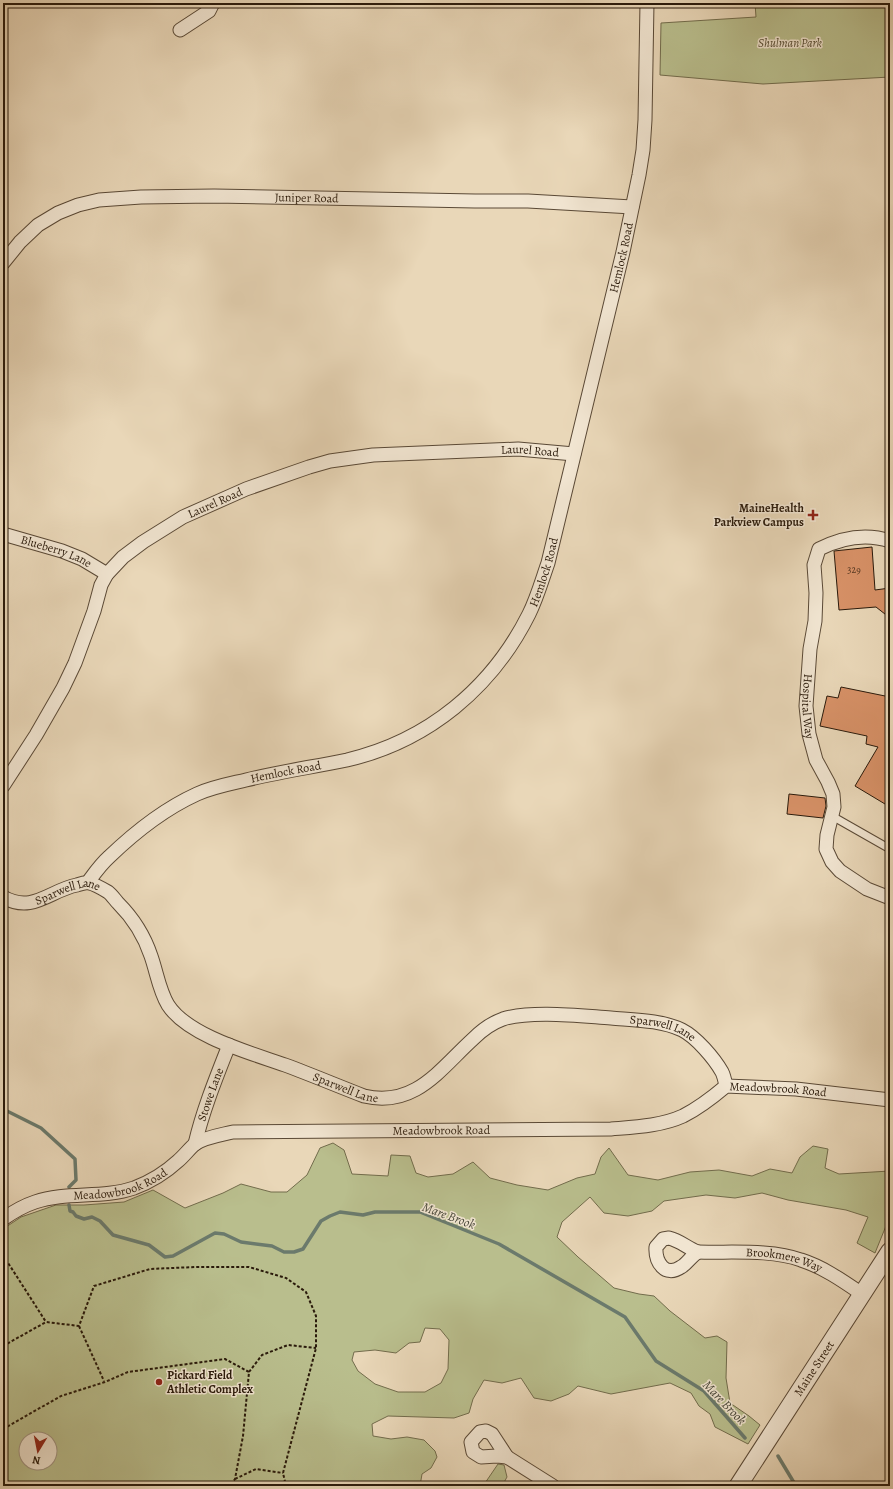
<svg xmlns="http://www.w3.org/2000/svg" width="893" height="1489" viewBox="0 0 893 1489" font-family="Alegreya,serif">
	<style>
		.green { fill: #b9be8d; stroke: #726c4c; fill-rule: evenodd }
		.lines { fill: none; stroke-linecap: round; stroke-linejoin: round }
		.stream { stroke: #6b7a6c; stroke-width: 3.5 }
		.building { fill: #d79167; stroke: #2a1a0b }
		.service-casing { stroke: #5a4936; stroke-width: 9 }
		.minor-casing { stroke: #5a4936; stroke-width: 15 }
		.tertiary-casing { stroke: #5a4936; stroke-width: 19 }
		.path { stroke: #2a1a0b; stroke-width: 2; stroke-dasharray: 3 2; stroke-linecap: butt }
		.service { stroke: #f1e5d1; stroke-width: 7 }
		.minor { stroke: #f1e5d1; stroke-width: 13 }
		.tertiary { stroke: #f1e5d1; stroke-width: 17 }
		.poi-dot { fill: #8f2418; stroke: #f1e5d1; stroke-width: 1.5 }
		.labels { text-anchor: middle; stroke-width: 3; stroke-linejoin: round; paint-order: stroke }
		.number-label { font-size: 10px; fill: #553822 }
		.park-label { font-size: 12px; font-style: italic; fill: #554b32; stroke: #f1e5d1 }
		.street-label { font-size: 12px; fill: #2a1a0b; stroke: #f1e5d1 }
		.poi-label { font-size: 12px; font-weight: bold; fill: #2a1a0b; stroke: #f1e5d1; text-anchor: end }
		.water-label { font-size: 13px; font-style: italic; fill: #4b4a3c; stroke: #f1e5d1 }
	</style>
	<rect width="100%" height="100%" fill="#e9d7b8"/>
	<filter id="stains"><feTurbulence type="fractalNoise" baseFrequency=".005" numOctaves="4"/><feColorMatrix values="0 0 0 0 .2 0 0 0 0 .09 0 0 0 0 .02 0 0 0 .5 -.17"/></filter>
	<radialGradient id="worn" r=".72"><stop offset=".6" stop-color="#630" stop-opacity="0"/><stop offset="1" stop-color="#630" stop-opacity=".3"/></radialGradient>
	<!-- green -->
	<path class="green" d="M755 3H890V77L763 84 660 75 661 23 756 17Z
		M333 1143 344 1150 352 1174 388 1176 391 1155 410 1156 416 1173 428 1177 453 1174 473 1162 490 1178 517 1185 548 1190 577 1178 595 1174 601 1157 609 1148 628 1175 658 1180 690 1172 719 1170 752 1176 770 1169 792 1173 800 1157 813 1146 828 1149 825 1168 839 1174 890 1171V1216L875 1253 857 1243 868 1217 846 1210 788 1200 762 1193 735 1198 706 1195 664 1201 652 1211 628 1216 604 1213 590 1197 562 1222 557 1237 578 1257 614 1288 639 1294 654 1296 670 1311 705 1338 717 1336 727 1342 726 1378 730 1403 749 1416 760 1425 748 1444 715 1427 710 1414 699 1406 691 1393 670 1383 611 1394 578 1386 569 1394 551 1401 534 1398 521 1378 502 1383 484 1380 473 1399 469 1413 454 1418 388 1416 372 1424 373 1436 391 1439 407 1437 424 1440 435 1451 437 1457 431 1468 422 1474 420 1486H3V1229L21 1217 56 1205H84L124 1202 153 1190 185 1208 223 1193 241 1184 271 1192H287L307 1175 320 1148ZM425 1328 440 1329 449 1340 448 1369 441 1383 425 1392H398L375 1384 358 1371 352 1360 354 1352 375 1350 396 1353 409 1343 420 1342ZM26 1439H50V1463H26Z
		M498 1464 504 1465 507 1477 502 1486H483Z"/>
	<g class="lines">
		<!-- stream -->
		<path class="stream" d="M3 1109 41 1128 75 1159 76 1180 69 1187
			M69 1205 70 1211 73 1212 76 1216 84 1219 92 1217 100 1221 113 1235 149 1245 165 1257 173 1256 215 1233 224 1234 241 1242 272 1246 284 1252H294L303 1249 321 1221 330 1216 340 1212 363 1215 375 1212H420L499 1244 625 1317 656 1361 704 1391 745 1438
			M778 1456 796 1486"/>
	</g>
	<!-- building -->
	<path class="building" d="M872 547 875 590 890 588V618L876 607 839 610 834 551Z
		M841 687 890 697V807L855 786 878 747 866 744 867 736 820 726 827 696 838 698Z
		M789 794 825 798 826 806 823 818 787 814Z"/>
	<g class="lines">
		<defs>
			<path id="service" d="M832 816 890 849"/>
			<g id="minor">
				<path d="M180 30 209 11 213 3"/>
				<path id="s1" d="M3 263 20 242 38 225 58 213 78 205 99 200 141 197 214 196 475 201H528L632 207"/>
				<path id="s2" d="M3 534 62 551 82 559 107 574"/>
				<path id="s3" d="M890 541C866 533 841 538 819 549L814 565 816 593 815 621 810 649 806 706 809 734 816 760 828 782 833 794 834 807 827 835 826 849 832 862 840 871 867 889 890 898"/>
				<path id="s4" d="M3 786 36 735 63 688 75 663 94 611 101 585 107 574 123 557 143 542 183 517 246 489 309 467 330 461 373 455 518 449 574 454"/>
				<path id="s5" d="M88 882C94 874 101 864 109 857 135 832 164 809 197 794 212 787 229 784 246 780 279 772 313 767 347 760 428 741 492 688 529 614 537 598 542 580 548 563L623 252 639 175 643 150 645 120 647 3"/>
				<path id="s6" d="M3 897C33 914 50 890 77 885 80 884 85 882 89 883 94 884 103 889 108 892 112 895 115 900 118 903 134 919 144 935 151 956 157 973 159 990 168 1005 188 1036 251 1053 285 1065 312 1075 338 1086 364 1096 415 1108 440 1069 473 1039 481 1031 492 1023 503 1019 532 1010 581 1016 611 1018 635 1020 661 1020 682 1030 696 1037 714 1058 722 1072 724 1076 725 1081 726 1086"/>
				<path id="s7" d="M195 1144C203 1110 216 1078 229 1045"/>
				<path id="s8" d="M3 1219C13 1212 23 1206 35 1202 67 1191 102 1199 134 1188 150 1182 165 1173 178 1161 184 1156 189 1149 195 1144 205 1137 221 1135 233 1132L611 1129C635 1127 661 1126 683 1116 699 1108 713 1097 726 1086L796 1089 890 1100"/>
				<path d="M669 1238C681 1241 687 1248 698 1252 691 1256 688 1263 681 1267 665 1278 655 1262 656 1247L663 1239Z"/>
				<path id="s9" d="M698 1252C730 1253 771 1249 801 1260 823 1267 843 1281 862 1294"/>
				<path d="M486 1431 492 1434 507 1457 497 1456 481 1457 473 1452 471 1442 480 1432Z"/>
				<path d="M507 1457 553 1486"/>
			</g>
			<g id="tertiary">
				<path id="s10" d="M738 1486 890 1251"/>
			</g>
		</defs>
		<!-- service casing -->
		<use href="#service" class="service-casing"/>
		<!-- minor casing -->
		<use href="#minor" class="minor-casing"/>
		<!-- tertiary casing -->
		<use href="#tertiary" class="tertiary-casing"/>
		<!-- path -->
		<path class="path" d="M3 1255 46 1322
			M79 1326 104 1381
			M3 1346 46 1322 79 1326 94 1286 150 1269 195 1267H249L286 1278 306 1292 316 1316V1348L283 1473 286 1486
			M249 1372 262 1355 288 1345 316 1348
			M3 1429 61 1396 105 1382 128 1372 225 1359 249 1372 243 1436 235 1479 230 1486
			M235 1479 256 1469 283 1473"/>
		<!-- service -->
		<use href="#service" class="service"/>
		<!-- minor -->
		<use href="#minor" class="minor"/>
		<!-- tertiary -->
		<use href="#tertiary" class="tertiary"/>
	</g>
	<!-- markers -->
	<g class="poi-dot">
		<path d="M811 509h4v4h4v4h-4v4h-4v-4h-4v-4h4z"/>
		<circle cx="159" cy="1382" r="4"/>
	</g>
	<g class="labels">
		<!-- number labels -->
		<g class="number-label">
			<text x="854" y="573">329</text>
		</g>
		<!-- park labels -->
		<g class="park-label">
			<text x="790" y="47">Shulman Park</text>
		</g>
		<!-- street labels -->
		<g class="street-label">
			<text dy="4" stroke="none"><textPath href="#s1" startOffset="326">Juniper Road</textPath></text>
			<text dy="4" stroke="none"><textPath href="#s5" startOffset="905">Hemlock Road</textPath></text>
			<text dy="4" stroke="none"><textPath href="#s4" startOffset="691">Laurel Road</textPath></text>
			<text dy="4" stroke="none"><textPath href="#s4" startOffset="368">Laurel Road</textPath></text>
			<text dy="4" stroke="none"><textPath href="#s2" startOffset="56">Blueberry Lane</textPath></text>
			<text dy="4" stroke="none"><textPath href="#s5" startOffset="581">Hemlock Road</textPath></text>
			<text dy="4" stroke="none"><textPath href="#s3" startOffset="232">Hospital Way</textPath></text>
			<text dy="4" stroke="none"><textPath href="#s5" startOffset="233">Hemlock Road</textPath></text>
			<text dy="4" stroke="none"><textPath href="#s6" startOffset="68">Sparwell Lane</textPath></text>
			<text dy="4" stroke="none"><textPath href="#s6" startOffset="788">Sparwell Lane</textPath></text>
			<text dy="4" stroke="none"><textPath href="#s6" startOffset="440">Sparwell Lane</textPath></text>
			<text dy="4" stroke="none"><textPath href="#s8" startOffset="809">Meadowbrook Road</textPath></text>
			<text dy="4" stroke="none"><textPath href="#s7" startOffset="52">Stowe Lane</textPath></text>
			<text dy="4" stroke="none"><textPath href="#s8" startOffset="461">Meadowbrook Road</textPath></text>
			<text dy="4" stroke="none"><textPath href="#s8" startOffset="124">Meadowbrook Road</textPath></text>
			<text dy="4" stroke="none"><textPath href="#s9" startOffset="87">Brookmere Way</textPath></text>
			<text dy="4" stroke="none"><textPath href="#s10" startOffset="140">Maine Street</textPath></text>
		</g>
		<!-- poi labels -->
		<g class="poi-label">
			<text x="804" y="512">MaineHealth<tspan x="804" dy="14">Parkview Campus</tspan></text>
			<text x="167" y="1379" text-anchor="start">Pickard Field<tspan x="167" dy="14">Athletic Complex</tspan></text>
		</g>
		<!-- water labels -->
		<g class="water-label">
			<text transform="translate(449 1215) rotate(20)" y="5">Mare Brook</text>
			<text transform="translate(725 1402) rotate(46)" y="5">Mare Brook</text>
		</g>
	</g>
	<!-- margin -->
	<rect width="893" height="1489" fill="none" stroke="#e9d7b8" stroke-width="16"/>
	<rect x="4" y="4" width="885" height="1481" fill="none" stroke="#2a1a0b" stroke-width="2"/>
	<rect x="8" y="8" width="877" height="1473" fill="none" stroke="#2a1a0b"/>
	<!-- north arrow -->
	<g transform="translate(38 1451) rotate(190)"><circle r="19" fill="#f1e5d1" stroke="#a19482"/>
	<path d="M0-3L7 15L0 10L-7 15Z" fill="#8f2418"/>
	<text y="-6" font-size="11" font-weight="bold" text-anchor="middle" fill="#2a1a0b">N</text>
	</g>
	<rect width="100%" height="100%" filter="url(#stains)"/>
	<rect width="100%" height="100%" fill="url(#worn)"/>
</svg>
